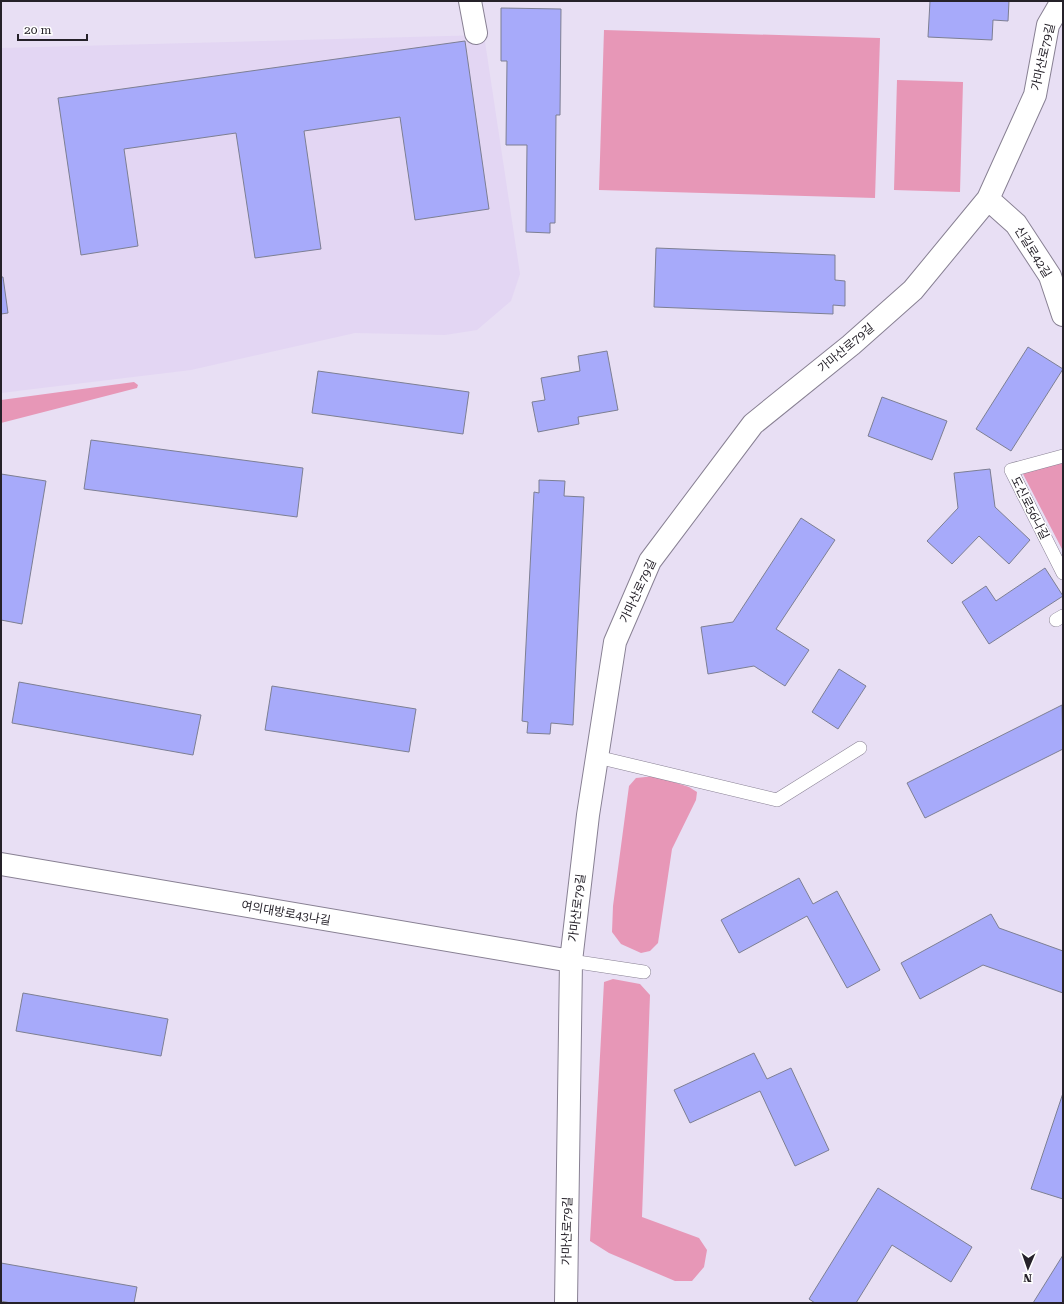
<svg xmlns="http://www.w3.org/2000/svg" width="1064" height="1304" viewBox="0 0 1064 1304" font-family="'Roboto Serif','Noto Sans KR',serif">
	<style>
		.built { fill: #e3d6f3 }
		.green { fill: #e797b7 }
		.building { fill: #a7aafa; stroke: #7d7f93 }
		.lines { fill: none; stroke-linecap: round; stroke-linejoin: round }
		.lane-casing { stroke: #888093; stroke-width: 14 }
		.street-casing { stroke: #888093; stroke-width: 24 }
		.lane { stroke: #fff; stroke-width: 13 }
		.street { stroke: #fff; stroke-width: 22 }
		.labels { text-anchor: middle; stroke-width: 3; stroke-linejoin: round; paint-order: stroke }
		.street-label { font-size: 12px; fill: #252129; stroke: #fff }
	</style>
	<rect width="100%" height="100%" fill="#e8dff4"/>
	<!-- built -->
	<path class="built" d="M484 35 520 274 511 301 477 330 445 335 355 333 191 370 1 393V48Z"/>
	<!-- green -->
	<path class="green" d="M604 30 880 38 875 198 599 190Z
		M897 80 963 82 960 192 894 190Z
		M134 382 138 385 137 388 1 423V400Z
		M1063 459V551L1023 474 1047 463Z
		M655 776 689 787 697 792 696 800 672 849 658 943 650 951 641 953 621 944 612 932 613 906 629 786 636 778Z
		M613 979 640 984 650 995 642 1217 699 1238 707 1250 704 1267 692 1281H675L609 1253 590 1241 604 982Z"/>
	<!-- building -->
	<path class="building" d="M930 1H1009L1008 21 993 20 992 40 928 37Z
		M501 8 561 9 560 115H556L555 223H550V233L526 232 527 145H506L507 61H501Z
		M465 41 489 209 415 220 400 117 304 131 321 249 255 258 236 133 124 149 138 246 81 255 58 98Z
		M656 248 835 255V280L845 281V306L833 305V314L654 307Z
		M1 277H3L8 313 1 314Z
		M1028 347 1063 369 1011 451 976 429Z
		M607 351 618 410 578 417 579 424 538 432 532 402 545 400 541 378 580 371 578 356Z
		M318 371 469 392 463 434 312 413Z
		M882 397 947 421 932 460 868 436Z
		M91 440 303 468 297 517 84 489Z
		M990 469 995 507 1030 540 1009 564 979 536 952 564 927 541 958 508 954 473Z
		M1 474 46 481 22 624 1 620Z
		M539 480 565 481 564 496 584 497 573 725 551 723 550 734 527 733 528 722 522 721 534 492 539 493Z
		M801 518 835 540 776 629 809 650 785 686 754 666 708 674 701 627 733 622Z
		M1045 568 1063 596 989 644 962 602 986 586 996 601Z
		M839 669 866 686 838 729 812 712Z
		M19 682 201 715 193 755 12 723Z
		M272 686 416 709 409 752 265 730Z
		M1062 705 1063 749 925 818 907 783Z
		M799 878 813 904 837 891 880 970 847 988 807 916 739 953 721 920Z
		M991 914 999 928 1063 951V993L983 965 920 999 901 963Z
		M23 993 168 1019 161 1056 16 1031Z
		M754 1053 767 1079 791 1068 829 1150 795 1166 760 1091 690 1123 674 1090Z
		M1063 1093V1199L1031 1189Z
		M878 1188 972 1247 951 1282 892 1245 856 1303H815L809 1299Z
		M1063 1255V1303H1033Z
		M1 1263 137 1287 134 1303H11L1 1301Z"/>
	<g class="lines">
		<defs>
			<path id="lane" d="M1063 456 1011 470 1063 573
				M1056 620 1063 616
				M597 757 777 800 860 748
				M571 961 644 972"/>
			<path id="street" d="M470 1 476 33
				M988 199 1016 224 1050 276 1063 315
				M1 864 571 961
				M566 1303 571 961 588 815 615 642 650 561 753 424 851 345 913 290 988 199 1035 95 1048 25 1062 1"/>
		</defs>
		<!-- lane casing -->
		<use href="#lane" class="lane-casing"/>
		<!-- street casing -->
		<use href="#street" class="street-casing"/>
		<!-- lane -->
		<use href="#lane" class="lane"/>
		<!-- street -->
		<use href="#street" class="street"/>
	</g>
	<g class="labels">
		<!-- street labels -->
		<g class="street-label">
			<text transform="translate(1043 57) rotate(-77)" y="4">가마산로79길</text>
			<text transform="translate(1033 252) rotate(58)" y="4">신길로42길</text>
			<text transform="translate(846 348) rotate(-40)" y="4">가마산로79길</text>
			<text transform="translate(1030 508) rotate(63)" y="4">도신로56나길</text>
			<text transform="translate(638 591) rotate(-65)" y="4">가마산로79길</text>
			<text transform="translate(577 908) rotate(-83)" y="4">가마산로79길</text>
			<text transform="translate(286 913) rotate(10)" y="4">여의대방로43나길</text>
			<text transform="translate(567 1231) rotate(-89)" y="4">가마산로79길</text>
		</g>
	</g>
	<!-- border -->
	<rect width="1064" height="1304" fill="none" stroke="#252129" stroke-width="4"/>
	<!-- north arrow -->
	<g transform="translate(1028 1268) rotate(182)" stroke="#ffffff" stroke-width="3" paint-order="stroke">
	<path d="M0-3L7 15L0 10L-7 15Z" fill="#252129"/>
	<text y="-6" font-size="11" font-weight="bold" text-anchor="middle" fill="#252129">N</text>
	</g>
	<!-- scale -->
	<path d="M18 34v6h69v-6" fill="none" stroke="#252129" stroke-width="2"/>
	<text x="24" y="34" font-size="12" fill="#252129" stroke="#ffffff" stroke-width="3" paint-order="stroke">20 m</text>
</svg>
